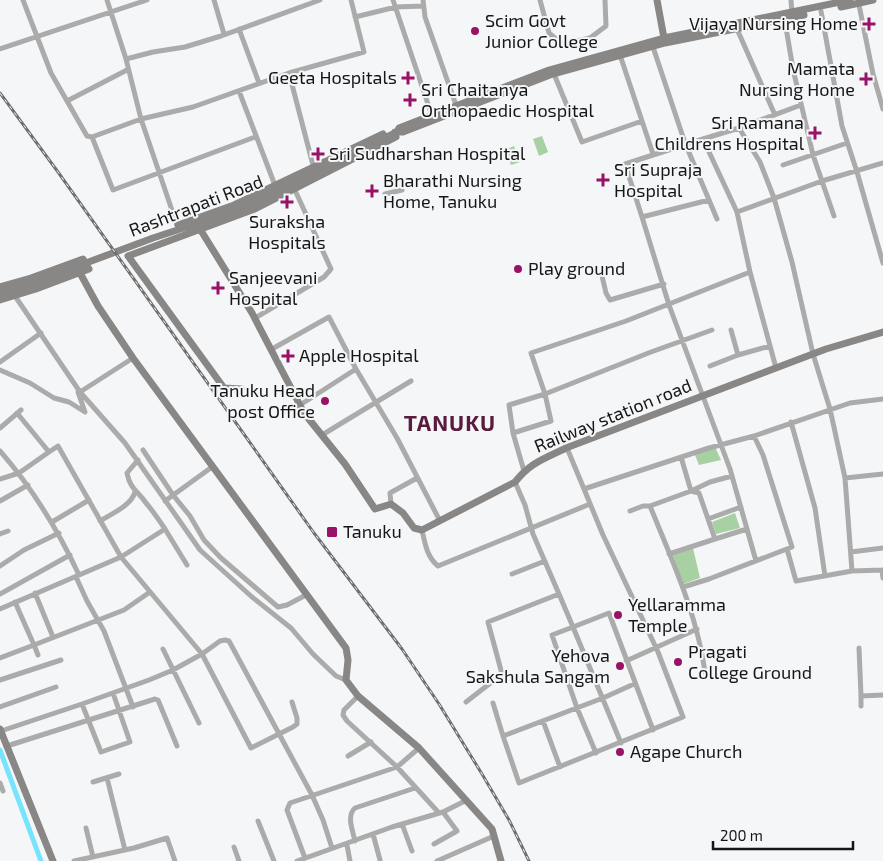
<svg xmlns="http://www.w3.org/2000/svg" width="883" height="861" viewBox="0 0 883 861" font-family="'Exo 2',sans-serif">
	<style>
		.green { fill: #a7d0a3 }
		.lines { fill: none; stroke-linecap: round; stroke-linejoin: round }
		.canal { stroke: #77e4fd; stroke-width: 5 }
		.street { stroke: #acabab; stroke-width: 5 }
		.secondary { stroke: #888786; stroke-width: 7 }
		.rail-casing { stroke: #6e6e6f; stroke-width: 3 }
		.rail { stroke: #f5f6f7; stroke-width: 1; stroke-dasharray: 4; stroke-linecap: butt }
		.poi-dot { fill: #981267; stroke: #f5f6f7; stroke-width: 2 }
		.labels { text-anchor: middle; stroke-width: 4; stroke-linejoin: round; paint-order: stroke }
		.poi-label { font-size: 18px; fill: #161617; stroke: #f5f6f7; text-anchor: start }
		.street-label { font-size: 18px; fill: #161617; stroke: #f5f6f7 }
		.district-label { font-size: 22px; font-weight: bold; letter-spacing: 1px; fill: #591b3e; stroke: #f5f6f7 }
	</style>
	<rect width="100%" height="100%" fill="#f5f6f7"/>
	<!-- green -->
	<path class="green" d="M542 136 548 152 539 156 533 139Z
		M514 146 520 162 511 165 505 150Z
		M715 447 721 460 699 465 695 455Z
		M735 513 740 528 716 534 712 522Z
		M693 548 700 578 683 584 673 555Z"/>
	<g class="lines">
		<!-- canal -->
		<path class="canal" d="M0 750 41 861"/>
		<!-- street -->
		<path class="street" d="M23 0 51 73 87 136 92 137 141 119 193 107 289 73
			M107 0 126 59 141 119 177 225
			M214 0 224 34
			M393 0 432 116
			M423 0 425 17 456 105
			M540 0 549 33 562 44 590 38 606 26 605 0
			M791 0 792 14
			M858 0 873 74 883 109
			M821 11 842 126 857 172 883 263
			M784 16 793 69 813 155 834 216
			M355 17 396 7 423 6
			M239 29 259 83
			M737 29 775 115
			M652 44 685 143 717 219
			M0 49 147 0
			M620 55 642 121
			M126 59 153 52 185 47 221 36 320 0
			M554 74 582 142 642 121 653 154
			M239 91 276 188
			M67 101 127 70
			M739 128 760 162 774 198 792 262 813 354 830 409 845 478 852 571 796 581 787 549
			M92 137 113 190 255 137
			M703 139 739 128 801 105
			M783 165 847 143
			M314 169 289 73 364 52 351 0
			M385 194 402 190
			M709 200 642 217 625 164 703 139 737 212 822 181 883 163
			M642 217 669 305 730 469 756 561
			M750 272 776 368
			M602 276 606 293 610 300 664 284
			M15 296 80 392 125 443 200 550 252 597 291 628 313 654 336 676 346 680
			M255 318 324 277 331 269 294 188
			M731 330 738 355
			M272 349 329 317 356 369 397 438 440 521
			M0 362 41 333
			M710 366 738 355 770 346
			M0 370 30 383 54 398 69 402 85 412 78 392
			M80 392 133 358
			M300 405 356 369
			M791 422 815 508 825 576
			M0 428 21 410
			M513 433 551 421 545 394 651 352 712 330
			M322 435 411 381
			M567 448 584 489 709 448 754 436 850 403 883 399
			M143 450 173 495 190 516 204 540 221 558 278 607 287 605 306 595
			M0 451C33 489 58 530 79 575
			M681 457 691 491 650 506C672 560 697 614 705 672
			M138 460 127 473C130 489 138 491 146 503 153 511 159 520 165 529
			M524 471 513 433 509 405 545 394 531 353 626 321 750 272 737 212
			M845 478 883 474
			M0 479 19 473 49 452 17 413
			M515 482 525 505 533 534 559 594
			M584 489 603 535 658 652 683 717 519 783 503 736 603 698 634 684
			M691 491 710 482 732 476
			M0 501 28 485
			M165 501 212 467
			M391 504 390 493 417 478
			M630 511 643 506H650
			M708 519 741 507
			M100 521C111 514 131 506 135 492
			M52 522 89 500
			M422 530C425 544 427 557 438 566L590 504
			M0 534 8 531
			M715 539 747 529
			M851 552 883 548
			M669 554 715 539 699 493 691 491
			M187 565 165 529 121 557 202 654 251 748 293 727 297 724V718L292 702
			M0 566 24 550 59 533
			M882 570 883 578
			M852 571 883 570
			M512 574 545 561
			M76 577 87 601 104 631 133 707
			M683 587 709 579 792 547 763 455 754 436
			M35 593 53 637
			M0 594 70 555
			M0 609 121 557 58 446 49 452
			M859 648 861 696 883 695
			M163 649 199 723
			M38 655 34 645 124 610 150 592
			M0 658 34 645 15 602
			M626 661 697 629
			M0 680 61 660
			M358 696 344 710 343 715 347 721 397 767 439 813
			M466 702 502 674 488 622 559 594 573 627 552 635 577 708 596 753
			M493 703 503 736
			M82 704 101 752 130 742 113 693
			M861 706V696
			M0 707 56 687
			M543 721 560 767
			M1 731 82 704 149 680 173 670 202 654 220 641 225 640 229 641 312 795 323 820 332 848
			M621 743 573 627 609 613 653 730
			M7 746 155 699 158 700 177 746
			M348 756 371 742
			M107 778 125 850
			M93 782 119 774
			M0 783 3 791
			M258 821 274 861
			M402 824 412 851
			M86 828 93 857
			M373 834 380 860
			M355 841C353 831 346 816 355 808L415 788
			M434 844 457 831 443 812
			M347 845 350 861
			M234 847 239 861
			M305 858 287 810 290 803 397 767 419 748
			M74 861 134 848 167 838 175 861
			M297 861 392 827 443 812 467 800
			M437 861 494 836"/>
		<!-- secondary -->
		<path class="secondary" d="M657 0 664 38
			M841 7 873 0
			M395 132H403L550 75 665 43 804 15
			M178 225 234 205 383 134
			M200 229 252 313 304 413 345 464 375 509 391 504 403 513 414 528 422 530 515 482C531 462 544 459 566 448L826 349 883 332
			M80 273 98 306 133 358 346 648 348 660 346 680 358 696 419 748 492 829 501 861
			M0 287 31 278 83 259 89 269 36 289 0 300
			M0 293 27 285 153 238 235 211 389 136 397 132 399 128 549 70 664 38 850 0
			M241 389 224 388 128 256 255 209 396 137
			M0 729 53 861"/>
		<defs>
			<path id="rail" d="M0 93 58 172 314 533 402 649 439 704 482 774 509 820 529 861"/>
		</defs>
		<!-- rail casing -->
		<use href="#rail" class="rail-casing"/>
		<!-- rail -->
		<use href="#rail" class="rail"/>
	</g>
	<!-- markers -->
	<g class="poi-dot">
		<path d="M866.5 16.5h5v5h5v5h-5v5h-5v-5h-5v-5h5z"/>
		<circle cx="475" cy="31" r="5"/>
		<path d="M405.5 70.5h5v5h5v5h-5v5h-5v-5h-5v-5h5z"/>
		<path d="M863.5 71.5h5v5h5v5h-5v5h-5v-5h-5v-5h5z"/>
		<path d="M407.5 92.5h5v5h5v5h-5v5h-5v-5h-5v-5h5z"/>
		<path d="M812.5 125.5h5v5h5v5h-5v5h-5v-5h-5v-5h5z"/>
		<path d="M315.5 146.5h5v5h5v5h-5v5h-5v-5h-5v-5h5z"/>
		<path d="M600.5 172.5h5v5h5v5h-5v5h-5v-5h-5v-5h5z"/>
		<path d="M369.5 183.5h5v5h5v5h-5v5h-5v-5h-5v-5h5z"/>
		<path d="M284.5 194.5h5v5h5v5h-5v5h-5v-5h-5v-5h5z"/>
		<circle cx="518" cy="269" r="5"/>
		<path d="M215.5 280.5h5v5h5v5h-5v5h-5v-5h-5v-5h5z"/>
		<path d="M285.5 348.5h5v5h5v5h-5v5h-5v-5h-5v-5h5z"/>
		<circle cx="325" cy="401" r="5"/>
		<rect x="326" y="526" width="12" height="12" rx="2.5"/>
		<circle cx="618" cy="615" r="5"/>
		<circle cx="678" cy="662" r="5"/>
		<circle cx="620" cy="666" r="5"/>
		<circle cx="620" cy="752" r="5"/>
	</g>
	<g class="labels">
		<!-- poi labels -->
		<g class="poi-label">
			<text x="485" y="27">Scim Govt<tspan x="485" dy="21">Junior College</tspan></text>
			<text x="858" y="30" text-anchor="end">Vijaya Nursing Home</text>
			<text x="855" y="75" text-anchor="end">Mamata<tspan x="855" dy="21">Nursing Home</tspan></text>
			<text x="397" y="84" text-anchor="end">Geeta Hospitals</text>
			<text x="421" y="96">Sri Chaitanya<tspan x="421" dy="21">Orthopaedic Hospital</tspan></text>
			<text x="804" y="129" text-anchor="end">Sri Ramana<tspan x="804" dy="21">Childrens Hospital</tspan></text>
			<text x="329" y="160">Sri Sudharshan Hospital</text>
			<text x="614" y="176">Sri Supraja<tspan x="614" dy="21">Hospital</tspan></text>
			<text x="383" y="187">Bharathi Nursing<tspan x="383" dy="21">Home, Tanuku</tspan></text>
			<text x="287" y="228" text-anchor="middle">Suraksha<tspan x="287" dy="21">Hospitals</tspan></text>
			<text x="528" y="275">Play ground</text>
			<text x="229" y="284">Sanjeevani<tspan x="229" dy="21">Hospital</tspan></text>
			<text x="299" y="362">Apple Hospital</text>
			<text x="315" y="397" text-anchor="end">Tanuku Head<tspan x="315" dy="21">post Office</tspan></text>
			<text x="343" y="538">Tanuku</text>
			<text x="628" y="611">Yellaramma<tspan x="628" dy="21">Temple</tspan></text>
			<text x="688" y="658">Pragati<tspan x="688" dy="21">College Ground</tspan></text>
			<text x="610" y="662" text-anchor="end">Yehova<tspan x="610" dy="21">Sakshula Sangam</tspan></text>
			<text x="630" y="758">Agape Church</text>
		</g>
		<!-- street labels -->
		<g class="street-label">
			<text transform="translate(196 206) rotate(-21)" y="6">Rashtrapati Road</text>
			<text transform="translate(613 416) rotate(-22)" y="6">Railway station road</text>
		</g>
		<!-- district labels -->
		<g class="district-label">
			<text x="450" y="431">TANUKU</text>
		</g>
	</g>
	<!-- scale -->
	<path d="M713 841v8h140v-8" fill="none" stroke="#161617" stroke-width="2.5"/>
	<text x="720" y="841" font-size="15" fill="#161617" stroke="#f5f6f7" stroke-width="4" paint-order="stroke">200 m</text>
</svg>
